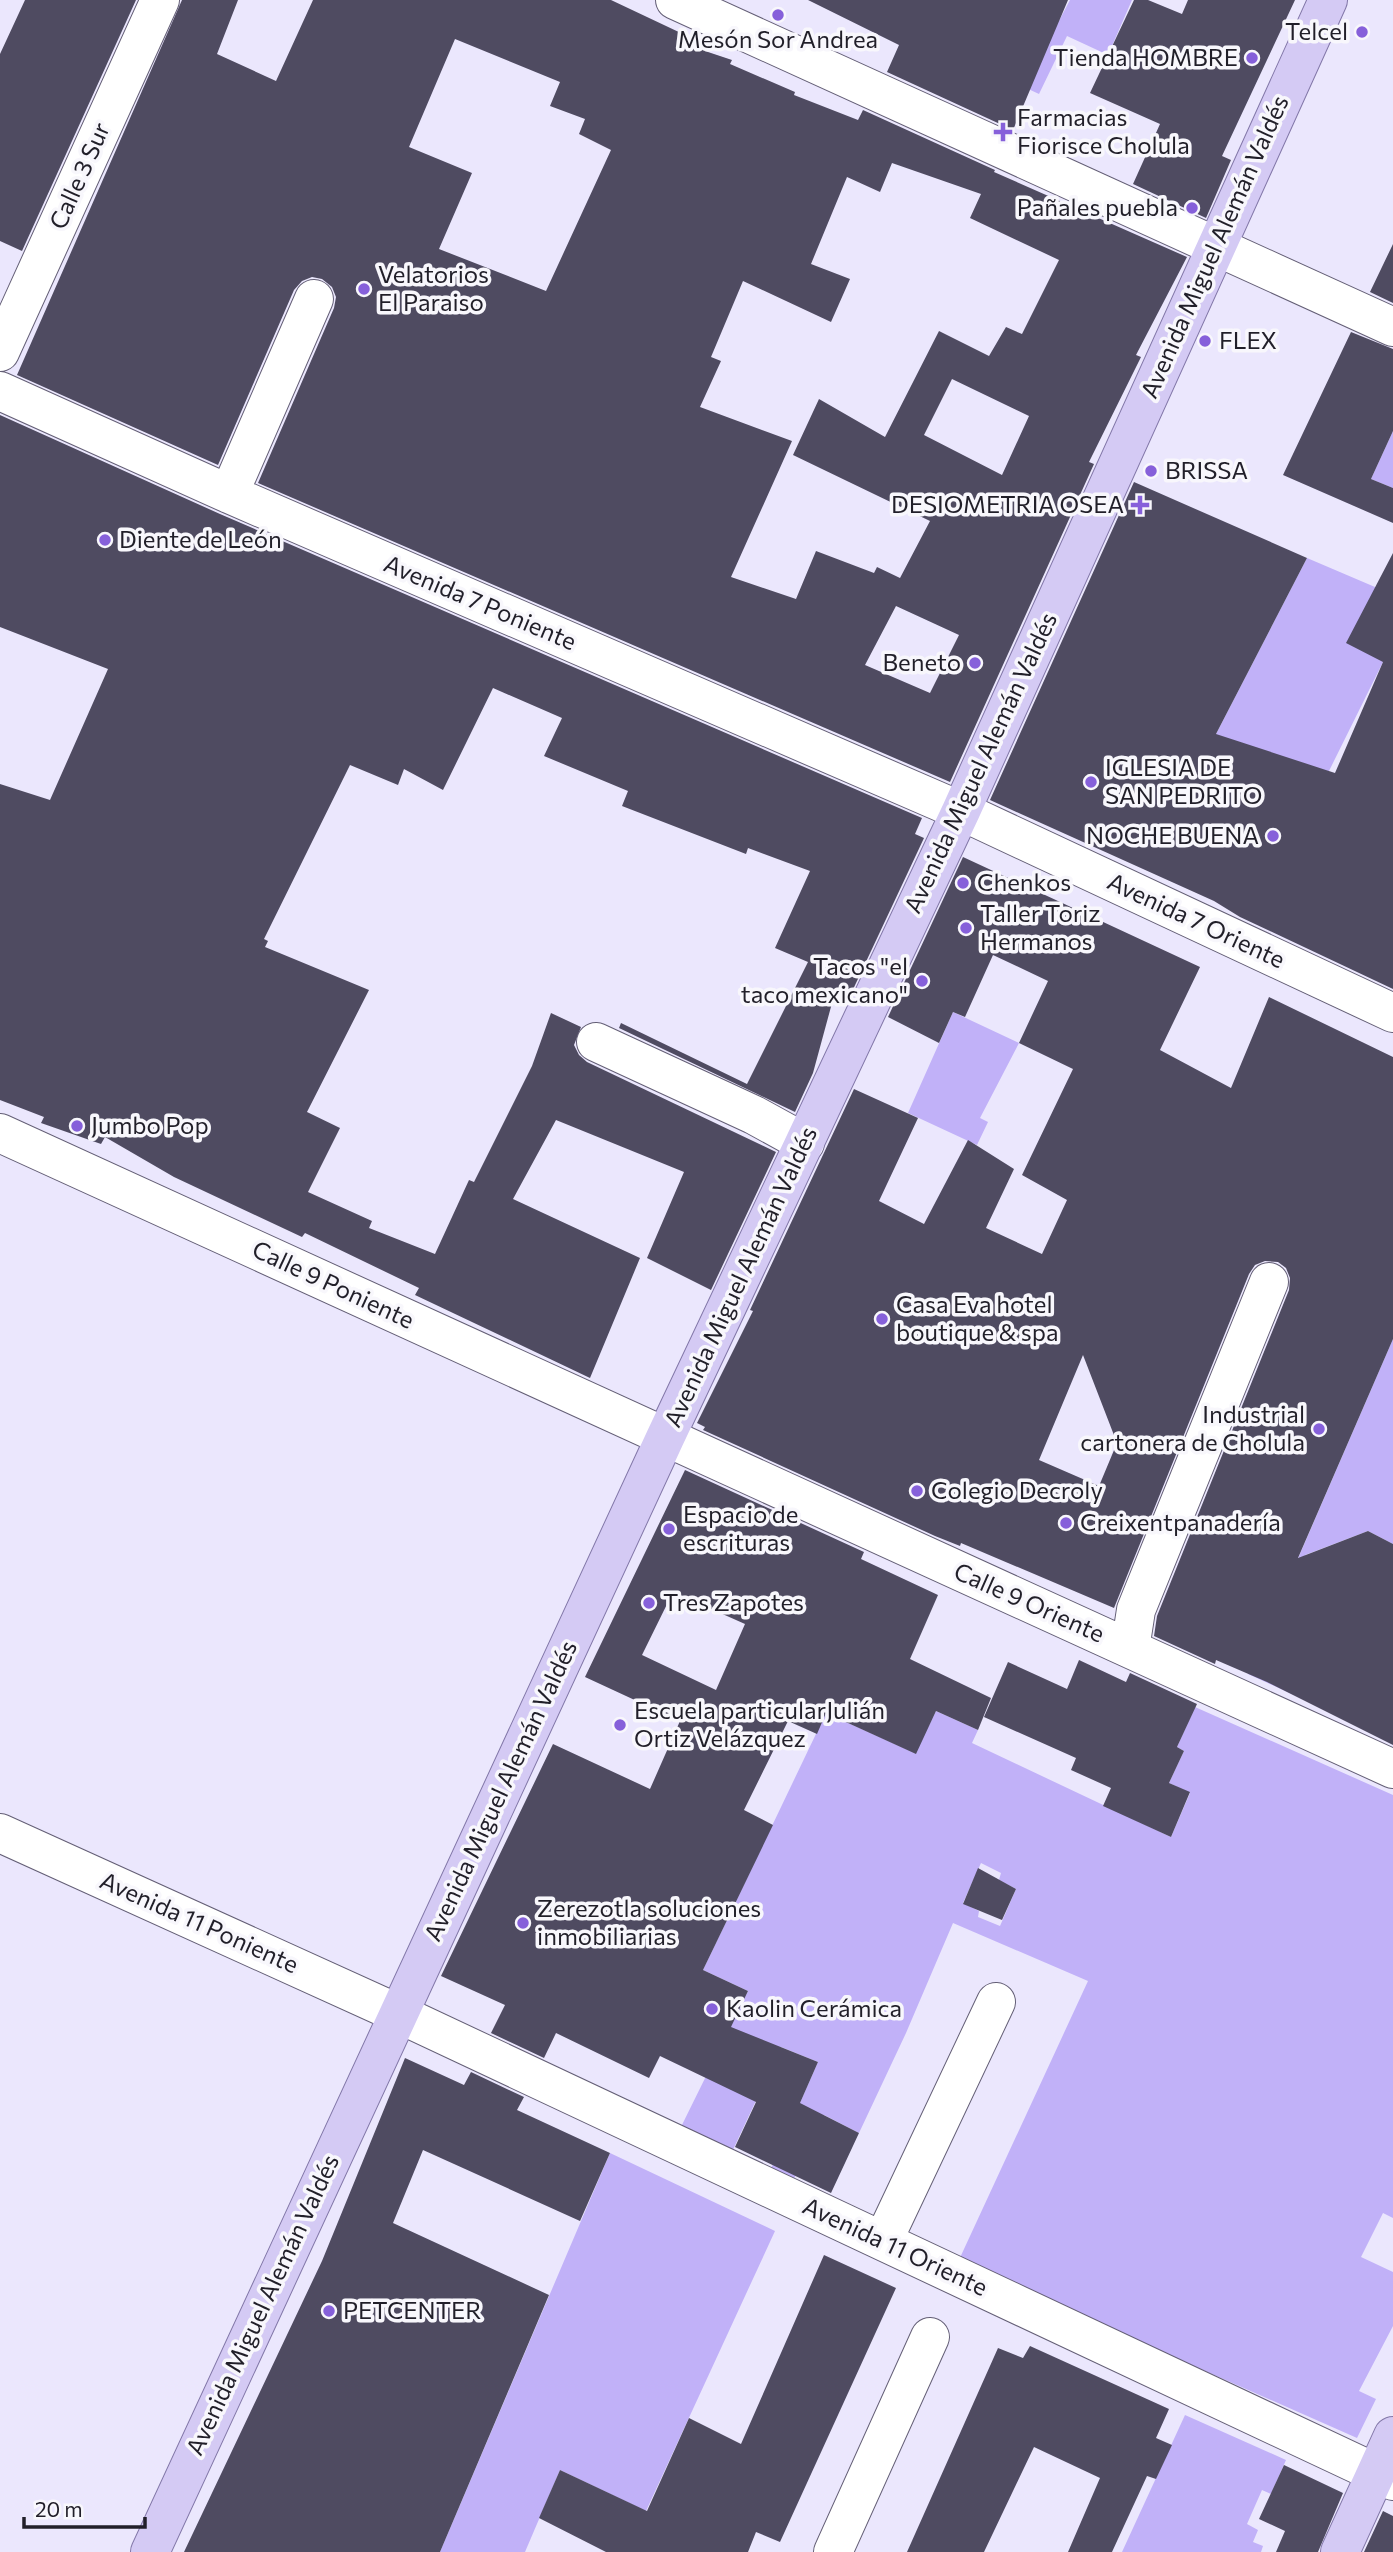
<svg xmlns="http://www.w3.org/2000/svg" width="1393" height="2552" viewBox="0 0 1393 2552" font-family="Commissioner,sans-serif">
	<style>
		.green { fill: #c1b1f8; fill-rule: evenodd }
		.building { fill: #4f4b61; fill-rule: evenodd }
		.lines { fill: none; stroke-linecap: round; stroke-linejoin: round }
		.minor-casing { stroke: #645f76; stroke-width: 40 }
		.major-casing { stroke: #8277a8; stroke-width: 40 }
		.minor { stroke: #fff; stroke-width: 38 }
		.major { stroke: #d4caf4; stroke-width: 38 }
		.poi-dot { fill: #8660da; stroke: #f8f7fc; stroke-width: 2.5 }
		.labels { text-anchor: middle; stroke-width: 7; stroke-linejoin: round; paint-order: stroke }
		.poi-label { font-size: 24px; fill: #211f29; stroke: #f8f7fc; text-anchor: start }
		.street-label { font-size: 24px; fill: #211f29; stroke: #f8f7fc }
	</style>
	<rect width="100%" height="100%" fill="#ebe7fd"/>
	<!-- green -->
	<path class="green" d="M1070 0H1132L1108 55 1067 36 1039 94 1024 87Z
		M1393 431V488L1371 479Z
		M1307 558 1375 587 1383 662 1329 771 1199 767Z
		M953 1012 1019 1043 980 1118 988 1122 977 1145 908 1113Z
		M1393 1339V1544L1368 1531 1305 1555 1294 1695 1248 1674Z
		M1195 1707 1393 1795V2218L1383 2213 1361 2257 1393 2272V2326L1359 2391 1376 2399 1357 2438 958 2262 1088 1981 953 1923 906 2033 859 2133 824 2115 792 2183 769 2173 818 2062 781 2047 731 2154 679 2131 748 1991 703 1970 826 1713 915 1753 936 1711 978 1730 972 1743 1171 1837 1190 1793 1169 1783 1184 1751 1177 1747ZM981 1863 1001 1873 999 1880 1016 1889 1000 1926 978 1917 979 1911 963 1903Z
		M610 2153 775 2231 646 2511 560 2470 525 2552H440Z
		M1185 2415 1286 2460 1271 2494 1262 2490 1247 2524 1258 2530 1253 2542 1263 2546 1261 2552H1122Z"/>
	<!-- building -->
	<path class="building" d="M25 0H136L22 251 0 241V54Z
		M182 0H238L217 54 276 81 313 0H611L683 34 682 37 707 45 705 51 732 60 730 64 795 92 794 95 858 120 863 110 995 170 994 172 1187 257 1136 355 1141 357 1089 462 1094 464 950 782 258 483 334 308 336 297 332 287 322 279 312 277 302 281 294 290 218 465 17 375ZM455 39 560 82 550 106 585 119 579 134 611 150 546 291 439 249 472 173 409 147ZM892 163 981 194 970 218 1059 260 1022 334 1006 327 989 356 939 331 885 437 819 399 793 455 930 521 900 578 877 567 874 573 816 551 796 599 731 577 792 441 700 407 721 361 711 357 743 281 831 322 850 279 811 264 847 177 880 192ZM952 379 1029 416 1002 475 924 435ZM896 606 959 635 930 693 865 665Z
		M808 0H1068L1013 130 887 72 899 45Z
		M1134 0H1148L1182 14 1188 0H1295L1222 156 1231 160 1206 218 1133 184 1160 124 1090 93Z
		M1393 244V303L1370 292Z
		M1351 332 1393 349V431L1371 479 1393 488V523L1283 475Z
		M0 415 220 514 922 818 915 834 924 838 849 998 835 992 813 1073 795 1112 619 1028 621 1023 747 1084 808 962 775 948 810 871 748 848 746 854 622 806 628 791 544 756 562 718 493 688 443 790 404 769 398 785 350 765 264 939 268 941 265 947 369 990 307 1112 340 1128 308 1192 372 1221 369 1228 435 1254 469 1180 474 1182 532 1066 551 1013 581 1027 574 1045 579 1055 587 1062 776 1152 711 1290 647 1258 684 1172 556 1120 513 1199 640 1258 590 1378 415 1295 419 1288 305 1233 302 1237 174 1177 105 1137 101 1144 41 1123 44 1117 0 1100V784L50 800 108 669 0 627Z
		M1134 482 1307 558 1216 734 1335 773 1383 662 1346 643 1393 553V989L1240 917 1214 901 990 800Z
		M963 857 1200 967 1160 1050 1231 1088 1269 997 1393 1057V1339L1298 1558 1368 1531 1393 1544V1745L1267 1682 1216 1660 1215 1664 1154 1636 1157 1616 1289 1290 1290 1278 1286 1268 1278 1262 1265 1261 1255 1265 1249 1274 1114 1608 961 1543 960 1546 935 1536 703 1430 705 1427 697 1423 753 1311 750 1310 854 1089 918 1118 879 1201 924 1224 968 1140 1014 1169 986 1228 1042 1254 1067 1200 1022 1175 1073 1069 1019 1043 1048 981 993 955 965 1017 953 1012 939 1043 888 1017ZM1083 1355 1117 1443 1099 1486 1039 1460Z
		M685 1470 864 1552 861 1559 938 1595 910 1659 991 1698 978 1730 936 1711 916 1754 826 1713 817 1734 788 1721 744 1810 773 1825 703 1970 748 1991 731 2027 818 2062 800 2103 859 2133 831 2193 735 2147 756 2102 660 2056 649 2078 556 2033 544 2058 491 2033 505 2005 441 1976 553 1744 650 1789 680 1721 585 1677ZM673 1592 745 1624 716 1690 642 1655Z
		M1079 1660 1126 1682 1130 1673 1197 1704 1177 1747 1184 1751 1169 1783 1190 1792 1171 1837 1103 1806 1111 1788 1071 1770 1076 1758 984 1717 1008 1662 1067 1689Z
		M978 1868 1016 1889 1002 1920 963 1904Z
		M405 2058 464 2085 471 2072 524 2097 517 2110 610 2153 580 2221 423 2150 393 2223 549 2295 440 2552H184L322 2261Z
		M824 2255 896 2288 780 2542 756 2532 748 2552H606L539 2518 560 2470 647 2511 689 2418 741 2444Z
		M1030 2346 1169 2409 1156 2438 1172 2445 1156 2479 1147 2476 1112 2552H1068L1100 2478 1034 2447 984 2552H907L998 2348 1023 2358Z
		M1284 2465 1343 2493 1318 2552H1276L1285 2531 1259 2519Z
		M1383 2511 1393 2516V2552H1364Z"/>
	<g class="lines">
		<defs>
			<path id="minor" d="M675 0 1393 327
				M0 352 160 0
				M0 391 229 494 961 811 1393 1013
				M229 494 314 299
				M596 1042 754 1115 805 1143
				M0 1133 1393 1769
				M1130 1649 1136 1610 1269 1282
				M0 1833 397 2013 1393 2481
				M883 2241 996 2002
				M833 2552 930 2337"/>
			<path id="major" d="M150 2552 665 1438 961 811 1328 0
				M1340 2552 1393 2436"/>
		</defs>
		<!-- minor casing -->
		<use href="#minor" class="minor-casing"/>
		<!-- major casing -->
		<use href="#major" class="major-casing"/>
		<!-- minor -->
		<use href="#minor" class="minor"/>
		<!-- major -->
		<use href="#major" class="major"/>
	</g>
	<!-- markers -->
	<g class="poi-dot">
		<circle cx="778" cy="15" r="7"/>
		<circle cx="1362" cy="32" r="7"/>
		<circle cx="1252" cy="58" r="7"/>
		<path d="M999.5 121.5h7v7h7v7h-7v7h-7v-7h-7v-7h7z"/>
		<circle cx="1192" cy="208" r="7"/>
		<circle cx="364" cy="289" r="7"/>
		<circle cx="1205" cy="341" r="7"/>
		<circle cx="1151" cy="471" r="7"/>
		<path d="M1136.5 494.5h7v7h7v7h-7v7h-7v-7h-7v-7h7z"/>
		<circle cx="105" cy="540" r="7"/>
		<circle cx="975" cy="663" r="7"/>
		<circle cx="1091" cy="782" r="7"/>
		<circle cx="1273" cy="836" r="7"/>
		<circle cx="963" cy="883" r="7"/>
		<circle cx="966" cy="928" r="7"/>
		<circle cx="922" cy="981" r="7"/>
		<circle cx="77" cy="1126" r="7"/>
		<circle cx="882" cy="1319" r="7"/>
		<circle cx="1319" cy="1429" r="7"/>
		<circle cx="917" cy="1491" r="7"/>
		<circle cx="1066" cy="1523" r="7"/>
		<circle cx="669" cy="1529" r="7"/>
		<circle cx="649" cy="1603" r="7"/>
		<circle cx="620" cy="1725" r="7"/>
		<circle cx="523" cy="1923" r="7"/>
		<circle cx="712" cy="2009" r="7"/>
		<circle cx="329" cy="2311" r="7"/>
	</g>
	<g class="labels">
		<!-- poi labels -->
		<g class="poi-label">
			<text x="1348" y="40" text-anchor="end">Telcel</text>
			<text x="778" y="48" text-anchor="middle">Mesón Sor Andrea</text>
			<text x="1238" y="66" text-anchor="end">Tienda HOMBRE</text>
			<text x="1017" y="126">Farmacias<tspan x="1017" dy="28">Fiorisce Cholula</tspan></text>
			<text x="1178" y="216" text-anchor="end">Pañales puebla</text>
			<text x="378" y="283">Velatorios<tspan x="378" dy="28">El Paraiso</tspan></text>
			<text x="1219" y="349">FLEX</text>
			<text x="1165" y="479">BRISSA</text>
			<text x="1124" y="513" text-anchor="end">DESIOMETRIA OSEA</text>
			<text x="119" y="548">Diente de León</text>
			<text x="961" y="671" text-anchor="end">Beneto</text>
			<text x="1105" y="776">IGLESIA DE<tspan x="1105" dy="28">SAN PEDRITO</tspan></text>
			<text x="1259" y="844" text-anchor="end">NOCHE BUENA</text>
			<text x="977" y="891">Chenkos</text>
			<text x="980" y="922">Taller Toriz<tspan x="980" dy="28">Hermanos</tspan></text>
			<text x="908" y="975" text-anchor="end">Tacos "el<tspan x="908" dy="28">taco mexicano"</tspan></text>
			<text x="91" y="1134">Jumbo Pop</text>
			<text x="896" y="1313">Casa Eva hotel<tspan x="896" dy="28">boutique &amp; spa</tspan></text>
			<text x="1305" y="1423" text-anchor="end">Industrial<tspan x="1305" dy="28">cartonera de Cholula</tspan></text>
			<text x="931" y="1499">Colegio Decroly</text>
			<text x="683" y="1523">Espacio de<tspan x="683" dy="28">escrituras</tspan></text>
			<text x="1080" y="1531">Creixentpanadería</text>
			<text x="663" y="1611">Tres Zapotes</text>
			<text x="634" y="1719">Escuela particularJulián<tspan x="634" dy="28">Ortiz Velázquez</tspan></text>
			<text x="537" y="1917">Zerezotla soluciones<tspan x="537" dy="28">inmobiliarias</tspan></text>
			<text x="726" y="2017">Kaolin Cerámica</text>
			<text x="343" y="2319">PETCENTER</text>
		</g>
		<!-- street labels -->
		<g class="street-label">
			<text transform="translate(80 176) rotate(-66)" y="8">Calle 3 Sur</text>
			<text transform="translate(1215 247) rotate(-66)" y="8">Avenida Miguel Alemán Valdés</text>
			<text transform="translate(480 603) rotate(23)" y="8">Avenida 7 Poniente</text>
			<text transform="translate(981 763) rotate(-65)" y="8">Avenida Miguel Alemán Valdés</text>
			<text transform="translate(1196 921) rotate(25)" y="8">Avenida 7 Oriente</text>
			<text transform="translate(741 1277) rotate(-65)" y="8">Avenida Miguel Alemán Valdés</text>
			<text transform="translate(333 1285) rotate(25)" y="8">Calle 9 Poniente</text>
			<text transform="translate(1029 1603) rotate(24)" y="8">Calle 9 Oriente</text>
			<text transform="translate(501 1791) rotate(-65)" y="8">Avenida Miguel Alemán Valdés</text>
			<text transform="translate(199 1923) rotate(24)" y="8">Avenida 11 Poniente</text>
			<text transform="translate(895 2247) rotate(25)" y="8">Avenida 11 Oriente</text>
			<text transform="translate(263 2305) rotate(-65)" y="8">Avenida Miguel Alemán Valdés</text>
		</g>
	</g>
	<!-- scale -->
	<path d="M24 2517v10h121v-10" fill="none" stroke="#211f29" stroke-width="3.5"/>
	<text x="35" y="2517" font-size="21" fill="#211f29" stroke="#f8f7fc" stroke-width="5" paint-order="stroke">20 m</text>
</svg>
